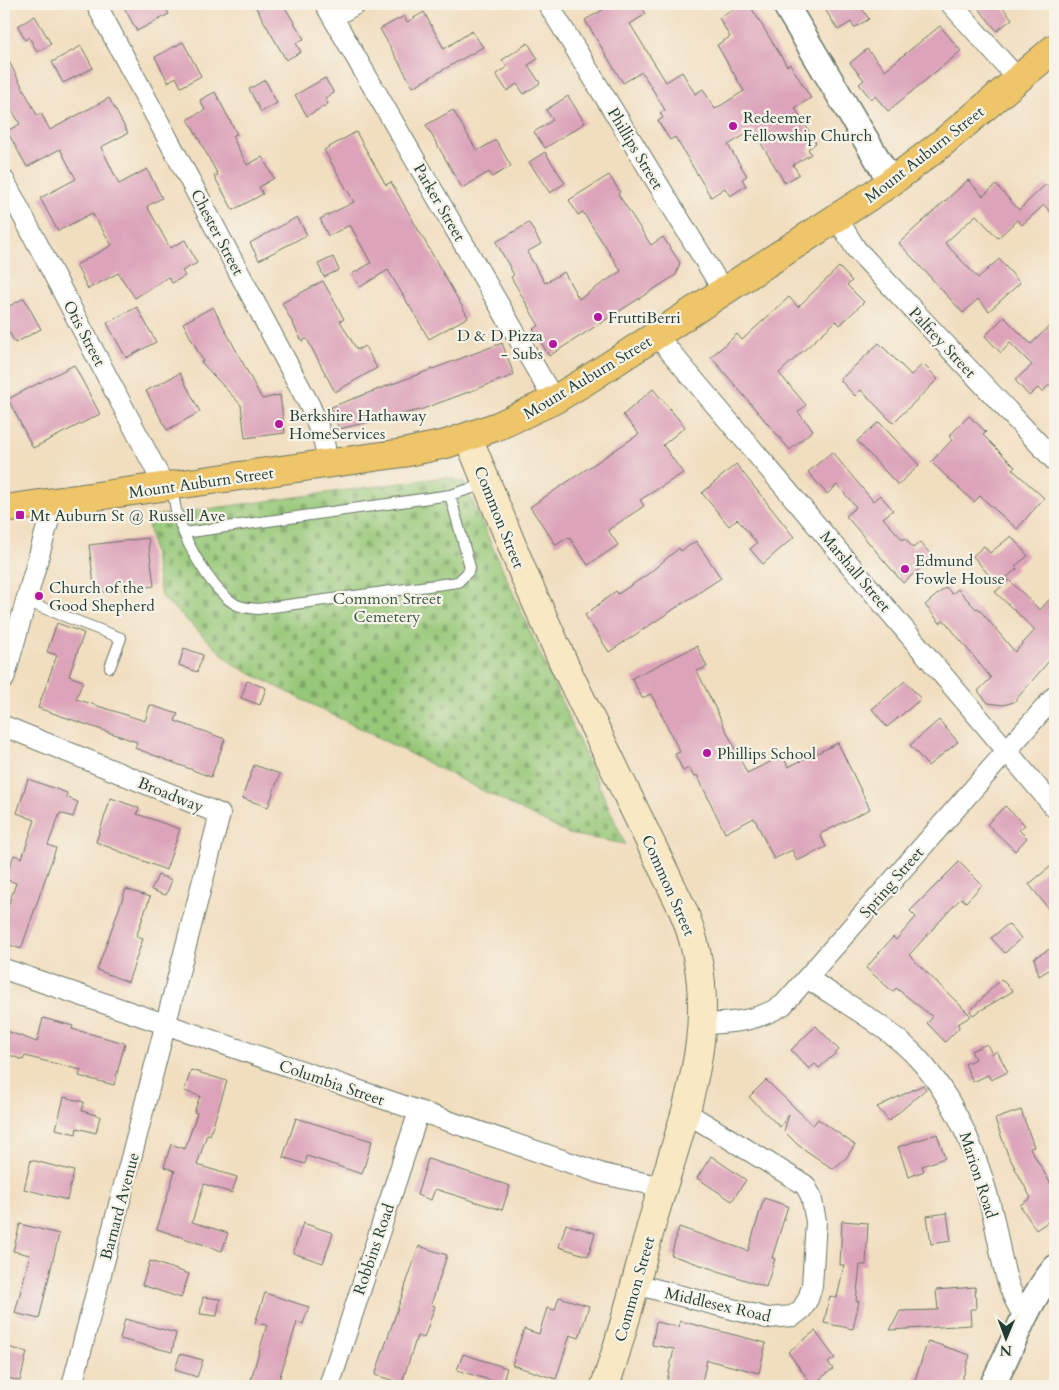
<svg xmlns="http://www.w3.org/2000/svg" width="1059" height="1390" viewBox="0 0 1059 1390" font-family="Cardo,serif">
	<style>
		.cemetery { fill: url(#cemetery-stones); stroke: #5a8256 }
		.building { fill: #dca3b9 }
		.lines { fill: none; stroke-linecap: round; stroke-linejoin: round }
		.service-casing { stroke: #687565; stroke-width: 12 }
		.minor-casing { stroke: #687565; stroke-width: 22 }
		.tertiary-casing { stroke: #687565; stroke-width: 28 }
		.secondary-casing { stroke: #687565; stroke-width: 30 }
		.primary-casing { stroke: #687565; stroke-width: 30 }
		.service { stroke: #fff; stroke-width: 10 }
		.minor { stroke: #fff; stroke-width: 20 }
		.tertiary { stroke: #fff; stroke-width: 25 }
		.secondary { stroke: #f8e8c3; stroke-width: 28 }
		.primary { stroke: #eec569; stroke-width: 28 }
		.poi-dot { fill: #b5179e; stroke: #f7f3e8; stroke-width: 2 }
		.labels { text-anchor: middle; stroke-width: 4.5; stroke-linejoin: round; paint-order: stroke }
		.poi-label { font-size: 16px; fill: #1f3d34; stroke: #f7f3e8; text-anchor: start }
		.street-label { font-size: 16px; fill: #1f3d34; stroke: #f7f3e8 }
		.park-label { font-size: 16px; fill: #375942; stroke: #f7f3e8 }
	</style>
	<defs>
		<pattern id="cemetery-stones" width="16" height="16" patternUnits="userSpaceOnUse" patternTransform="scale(1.25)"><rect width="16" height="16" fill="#96c878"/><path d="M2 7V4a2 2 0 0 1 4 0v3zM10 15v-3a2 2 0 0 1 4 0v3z" fill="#7aa463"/></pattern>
	</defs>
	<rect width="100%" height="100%" fill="#f7f3e8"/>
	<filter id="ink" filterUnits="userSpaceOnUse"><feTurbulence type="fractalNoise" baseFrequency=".02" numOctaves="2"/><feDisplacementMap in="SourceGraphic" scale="10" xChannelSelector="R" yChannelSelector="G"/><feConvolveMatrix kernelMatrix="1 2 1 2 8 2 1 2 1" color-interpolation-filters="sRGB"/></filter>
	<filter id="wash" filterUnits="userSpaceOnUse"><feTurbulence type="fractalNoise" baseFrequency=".0096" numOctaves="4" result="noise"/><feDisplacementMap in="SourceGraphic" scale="20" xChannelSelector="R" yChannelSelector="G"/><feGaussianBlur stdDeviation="1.12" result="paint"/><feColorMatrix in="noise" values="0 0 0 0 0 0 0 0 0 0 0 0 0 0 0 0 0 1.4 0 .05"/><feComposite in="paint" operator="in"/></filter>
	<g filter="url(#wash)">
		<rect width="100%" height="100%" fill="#f1debf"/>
		<!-- cemetery -->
		<path class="cemetery" d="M446 477 464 483 625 844 569 834 234 665 161 596 147 517Z"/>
		<g id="blocks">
			<!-- building -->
			<path class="building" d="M122 4H163L169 14 137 31Z
				M254 4H283L304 39 296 43 301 52 286 60Z
				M613 4H640L646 14 630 24 666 82 682 72 695 94 703 89 715 109 744 91 717 45 730 37 719 18 743 4H749L787 66 790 64 811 98 795 108 816 143 808 149 811 154 793 165 799 174 785 183 753 130 728 145 747 176 742 179 746 186 730 196 725 188 711 197 675 137 670 140 658 121 663 118 660 113 665 110 642 72 623 83 585 20Z
				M838 4H859L869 19 854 28 851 22 838 30 826 11Z
				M975 4H1000L1012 19 997 31Z
				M424 12 444 49 472 31 483 47 413 87 380 29 404 16 407 22Z
				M35 16 51 44 37 52 29 37 25 40 18 26Z
				M940 26 961 51 888 111 875 96 871 99 859 84 864 80 850 63 867 49 885 70Z
				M183 42 201 76 181 87 176 77 168 82 155 57Z
				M528 43 538 59 528 65 540 83 524 94 517 84 507 91 496 74 507 67 502 60Z
				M81 46 93 68 63 83 52 62Z
				M4 52 37 115 41 113 50 130 109 98 128 133 101 147 119 184 147 169 162 198 147 206 170 248 185 240 197 263 182 271 185 276 172 283 168 277 135 298 118 273 88 289 76 265 112 245 92 213 58 231 40 198 76 179 60 149 27 167 7 131 20 124 4 96Z
				M325 78 334 93 325 98 328 104 307 116 295 95Z
				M265 80 277 103 261 112 249 89Z
				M215 92 237 134 232 136 247 165 262 157 274 178 259 187 263 194 233 210 214 176 218 175 188 119 205 110 200 100Z
				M568 96 585 123 545 148 534 132 553 120 546 110Z
				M453 110 477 151 496 140 511 166 492 177 489 172 462 188 426 125Z
				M356 132 386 185 391 182 468 317 429 339 388 270 360 287 352 274 371 263 350 225 328 236 320 219 354 202 324 150Z
				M545 152 565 183 550 193 529 162Z
				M609 175 620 192 618 194 651 245 663 237 680 263 676 275 549 356 533 329 539 326 511 277 514 275 496 242 529 223 541 244 527 252 545 283 564 272 579 299 621 271 583 212 578 215 569 200Z
				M968 180 983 196 996 185 1019 210 1046 184 1055 196V217L1044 205 1022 225 1017 220 998 238 976 215 945 243 978 278 999 259 1020 283 989 311 978 299 963 313 899 243Z
				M297 217 307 235 259 260 250 243Z
				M333 257 339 270 324 277 318 264Z
				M839 267 852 281 847 285 864 302 840 325 836 321 779 373 806 405 798 412 813 430 790 450 711 357 737 334 742 340 789 297 798 307Z
				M323 281 344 319 340 321 357 350 365 346 377 368 335 392 307 339 302 341 282 303Z
				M24 298 41 329 15 343 4 323V309Z
				M137 307 156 342 126 358 107 323Z
				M213 307 262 399 280 395 285 433 245 438 241 405 201 362 203 361 183 323Z
				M1004 317 1031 344 1055 321V380L1042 392 1038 388 1029 396 1015 380 1032 365 1010 343 1001 353 985 336Z
				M502 343 514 375 420 410 339 429 331 407Z
				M879 343 911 375 923 364 938 379 893 423 861 390 855 396 840 380Z
				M74 365 100 414 33 448 8 399Z
				M180 373 200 412 167 430 146 391Z
				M653 389 685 427 663 445 683 473 640 500 644 506 608 530 618 545 588 565 569 537 556 545 530 507 639 434 623 415Z
				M969 416 986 432 983 435 1015 467 1012 469 1044 498 1017 529 980 496 974 502 931 462 952 440 949 436Z
				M879 422 919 465 898 485 857 441Z
				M832 452 873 501 880 495 893 510 883 518 903 540 905 538 913 548 920 542 933 557 903 583 846 516 856 507 837 485 827 494 808 472Z
				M736 464 794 537 763 564 750 549 757 543 737 519 729 526 702 493Z
				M1011 536 1028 556 1015 566 1017 569 997 585 973 556 984 546 990 553Z
				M148 538 154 586 95 593 89 545Z
				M696 541 721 578 609 652 585 615 616 591 618 594 648 574 679 548 681 551Z
				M1009 580 1040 610 1055 593V654L1014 702 1003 705 988 703 978 691 991 678 944 620 940 623 925 605 946 587 952 594 958 589 976 609 978 608 1015 652 1035 630 995 592Z
				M57 623 84 633 69 676 83 681 76 699 145 721 150 705 178 714 175 721 225 739 211 777 135 748 137 742 38 708 57 655 47 652Z
				M697 646 707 667 697 671 747 773 783 756 788 767 838 743 870 809 820 834 826 847 797 861 792 850 774 859 754 818 725 833 697 775 694 777 689 768 683 771 675 754 680 752 651 694 642 698 632 678Z
				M184 648 203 655 197 672 179 665Z
				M247 681 266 688 260 705 241 698Z
				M905 681 921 699 887 727 872 709Z
				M939 720 958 742 928 766 910 745Z
				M254 765 280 774 268 807 242 798Z
				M28 779 67 793 66 797 78 802 73 817 60 813 48 845 56 848 21 949 4 943V919L16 883 5 879 14 855 22 858 35 820 17 813Z
				M111 798 139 808 137 814 180 829 166 870 96 842Z
				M1005 806 1025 825 1019 830 1027 838 1015 851 987 824Z
				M959 862 982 885 966 902 961 898 909 955 971 1016 958 1024 959 1028 945 1042 927 1023 933 1017 896 988 893 992 866 968 893 937 896 940 916 917 910 911Z
				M1055 863V917L1029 884Z
				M158 875 172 880 166 895 151 890Z
				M126 889 150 897 136 937 143 939 128 982 97 970Z
				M1008 924 1021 938 1005 953 991 938Z
				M1055 946V966L1039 976 1034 958Z
				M1001 979 1013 991 973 1015 970 1011Z
				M43 1018 73 1026 72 1029 125 1043 114 1085 79 1076 81 1070 25 1056 23 1060 4 1053V1030L37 1042Z
				M816 1026 839 1050 819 1068 815 1064 809 1069 791 1050Z
				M987 1044 992 1054 997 1051 1008 1072 991 1080 988 1075 973 1082 965 1064 975 1059 971 1051Z
				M191 1070 227 1081 210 1135 207 1134 197 1165 237 1177 232 1193 204 1184 192 1222 228 1233 222 1251 157 1229 175 1171 164 1167 171 1144 185 1149 197 1113 194 1112 200 1096 184 1091Z
				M766 1080 813 1125 818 1119 855 1145 846 1158 833 1169 798 1145 784 1131 789 1114 780 1127 749 1097Z
				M923 1085 926 1089 889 1121 877 1107Z
				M64 1097 84 1102 82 1111 100 1116 96 1133 77 1128 76 1134 56 1129Z
				M1021 1110 1034 1147 1030 1148 1055 1191V1217L1036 1230 1020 1205 1031 1198 1008 1155 995 1119Z
				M296 1118 372 1141 362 1174 307 1156 305 1164 283 1157Z
				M937 1134 945 1158 922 1166 924 1171 909 1177 898 1147Z
				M711 1156 746 1180 732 1201 697 1178Z
				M428 1159 510 1186 502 1210 435 1189 431 1200 417 1195Z
				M31 1160 74 1171 67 1200 24 1189Z
				M764 1198 788 1206 772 1258 775 1259 766 1287 671 1255 679 1227 748 1251Z
				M947 1213 951 1241 931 1244 927 1216Z
				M842 1221 868 1223 866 1265H860L856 1301H859L853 1329 824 1323 830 1296 837 1298 844 1265H840Z
				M303 1223 333 1233 323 1263 293 1253Z
				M20 1224 59 1234 39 1319 15 1313 30 1255 13 1251Z
				M566 1224 595 1233 588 1256 559 1247Z
				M419 1246 447 1255 431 1305 435 1306 424 1338 417 1336 402 1383 375 1375Z
				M150 1261 189 1274 181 1298 142 1285Z
				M975 1287 976 1309H970L971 1325 890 1330 900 1311 938 1310 936 1290Z
				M265 1293 309 1307 303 1324 297 1322 277 1386H249L267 1325 255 1323Z
				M203 1297 220 1299 217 1316 200 1314Z
				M559 1297 589 1306 579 1338 570 1335 556 1379 512 1365 524 1329 539 1334 547 1308 555 1310Z
				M125 1319 176 1333 172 1352 120 1339Z
				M680 1321 766 1343 759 1373 707 1360 701 1386H666L674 1349 652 1345 656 1322 679 1327Z
				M815 1331 835 1358 828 1363 833 1369 812 1385 788 1352Z
				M928 1341 970 1355 960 1386H913Z
				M4 1346 27 1352 20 1381 4 1377Z
				M180 1354 203 1360 197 1377 175 1370Z
				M463 1354 507 1368 502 1384 457 1370Z"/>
		</g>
	</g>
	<g filter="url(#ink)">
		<use href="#blocks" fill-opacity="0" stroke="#687565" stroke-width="1"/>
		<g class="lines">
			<defs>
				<path id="service" d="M172 487C174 498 175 510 179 521 188 547 212 590 235 604 242 608 250 608 258 609L458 582 468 572 470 567 450 495
					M184 533 450 495 486 484
					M25 601 121 638 110 667"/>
				<path id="minor" d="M96 4 310 406 324 442 328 464
					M325 4 554 400
					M548 4 724 292
					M951 4 1018 79
					M333 17 356 4
					M4 180 165 487
					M837 218 856 249 1055 461
					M657 336 1055 808
					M4 679 54 502
					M4 726 220 814 72 1386
					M4 969 603 1174 663 1187
					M807 978C843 1002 882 1023 913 1053 953 1094 976 1150 990 1204 1001 1243 1001 1283 1024 1316
					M703 1024C733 1023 757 1021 783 1005L1055 696
					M635 1284 767 1318 793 1316 802 1309 808 1299 812 1286 816 1221 811 1196 805 1185 687 1113
					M329 1386 419 1111"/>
				<path id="tertiary" d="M785 4 891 182
					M992 1386C1013 1346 1026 1303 1055 1268"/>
				<path id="secondary" d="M468 437 524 575 565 666 682 908C728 1015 685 1111 654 1216 638 1272 624 1330 605 1386"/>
				<path id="primary" d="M4 509 403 453 446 444 498 426 554 400 584 382 887 185 941 144 1055 48"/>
			</defs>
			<!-- service casing -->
			<use href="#service" class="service-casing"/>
			<!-- minor casing -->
			<use href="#minor" class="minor-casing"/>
			<!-- tertiary casing -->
			<use href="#tertiary" class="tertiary-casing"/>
			<!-- secondary casing -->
			<use href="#secondary" class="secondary-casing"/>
			<!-- primary casing -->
			<use href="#primary" class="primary-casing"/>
			<!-- service -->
			<use href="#service" class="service"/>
			<!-- minor -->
			<use href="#minor" class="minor"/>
			<!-- tertiary -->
			<use href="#tertiary" class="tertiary"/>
			<!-- secondary -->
			<use href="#secondary" class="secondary"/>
			<!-- primary -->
			<use href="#primary" class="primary"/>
		</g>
	</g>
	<!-- markers -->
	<g class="poi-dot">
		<circle cx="733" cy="126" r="5"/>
		<circle cx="598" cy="317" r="5"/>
		<circle cx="553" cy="344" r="5"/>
		<circle cx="279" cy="424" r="5"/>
		<rect x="15" y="510" width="10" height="10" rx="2.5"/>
		<circle cx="905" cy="569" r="5"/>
		<circle cx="39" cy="596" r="5"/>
		<circle cx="707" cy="753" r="5"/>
	</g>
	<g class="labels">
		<!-- poi labels -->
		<g class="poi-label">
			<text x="743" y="123">Redeemer<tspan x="743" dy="18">Fellowship Church</tspan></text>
			<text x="608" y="323">FruttiBerri</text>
			<text x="543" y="341" text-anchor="end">D &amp; D Pizza<tspan x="543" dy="18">- Subs</tspan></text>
			<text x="289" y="421">Berkshire Hathaway<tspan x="289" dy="18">HomeServices</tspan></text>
			<text x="30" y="521">Mt Auburn St @ Russell Ave</text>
			<text x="915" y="566">Edmund<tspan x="915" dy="18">Fowle House</tspan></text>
			<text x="49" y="593">Church of the<tspan x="49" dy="18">Good Shepherd</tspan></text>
			<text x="717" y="759">Phillips School</text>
		</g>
		<!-- street labels -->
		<g class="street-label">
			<text transform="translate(636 148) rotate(59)" y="6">Phillips Street</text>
			<text transform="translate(924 154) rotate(-38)" y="6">Mount Auburn Street</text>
			<text transform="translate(440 202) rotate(60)" y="6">Parker Street</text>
			<text transform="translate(218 232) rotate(62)" y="6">Chester Street</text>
			<text transform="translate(85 333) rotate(62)" y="6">Otis Street</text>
			<text transform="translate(943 342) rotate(47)" y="6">Palfrey Street</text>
			<text transform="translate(587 377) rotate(-31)" y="6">Mount Auburn Street</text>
			<text transform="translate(201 482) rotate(-8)" y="6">Mount Auburn Street</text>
			<text transform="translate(500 517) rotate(68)" y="6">Common Street</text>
			<text transform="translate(856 571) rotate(50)" y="6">Marshall Street</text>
			<text transform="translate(171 794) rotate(22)" y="6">Broadway</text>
			<text transform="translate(891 882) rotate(-49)" y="6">Spring Street</text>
			<text transform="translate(669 885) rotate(66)" y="6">Common Street</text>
			<text transform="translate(332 1082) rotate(19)" y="6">Columbia Street</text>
			<text transform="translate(979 1175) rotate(72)" y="6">Marion Road</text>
			<text transform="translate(119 1206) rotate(-75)" y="6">Barnard Avenue</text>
			<text transform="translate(373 1249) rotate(-71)" y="6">Robbins Road</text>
			<text transform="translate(634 1289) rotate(-74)" y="6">Common Street</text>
			<text transform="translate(718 1304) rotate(13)" y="6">Middlesex Road</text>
		</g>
		<!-- park labels -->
		<g class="park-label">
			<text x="387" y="604">Common Street<tspan x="387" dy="18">Cemetery</tspan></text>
		</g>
	</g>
	<!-- margin -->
	<rect width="1059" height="1390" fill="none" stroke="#f7f3e8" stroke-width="20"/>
	<!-- north arrow -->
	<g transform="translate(1006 1338) rotate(181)" stroke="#f7f3e8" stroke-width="4" paint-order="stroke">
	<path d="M0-4L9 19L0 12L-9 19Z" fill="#1f3d34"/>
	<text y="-8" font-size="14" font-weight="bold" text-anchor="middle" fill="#1f3d34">N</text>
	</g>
</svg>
